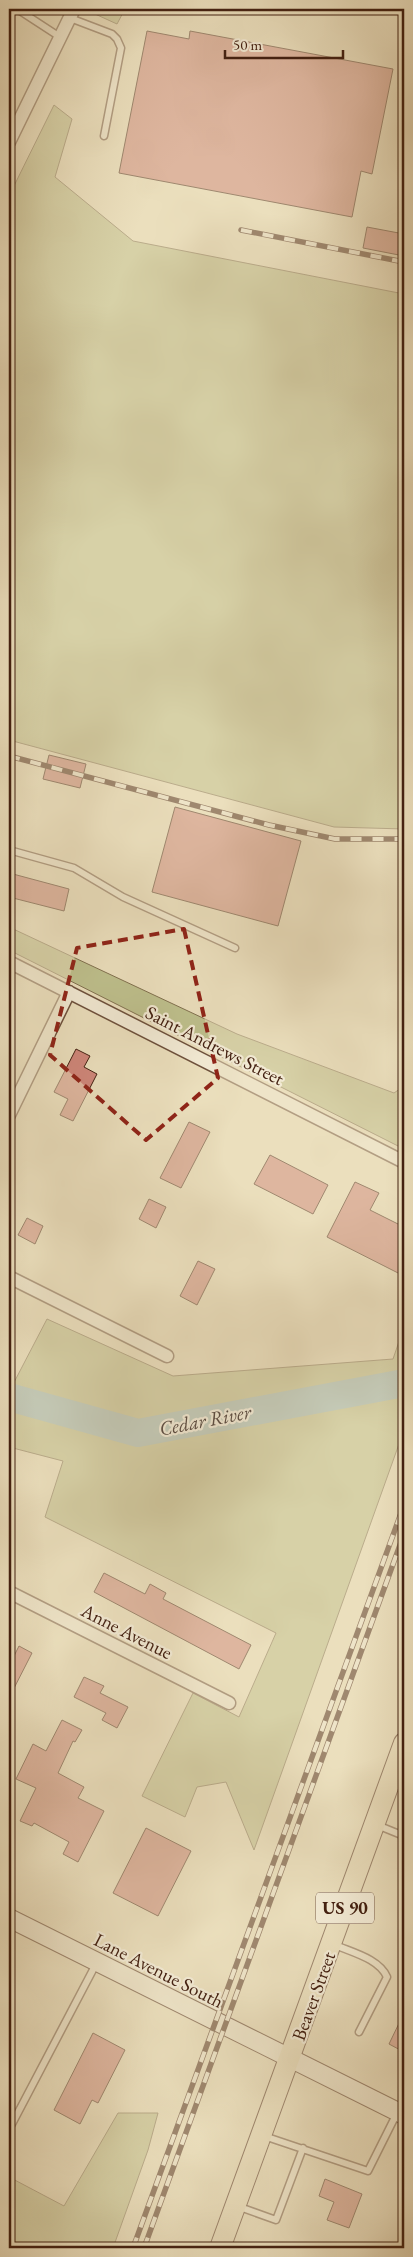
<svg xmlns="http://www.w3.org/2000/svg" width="413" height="2257" viewBox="0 0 413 2257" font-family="'EB Garamond',serif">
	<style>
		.green { fill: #bec08d; stroke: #80704f }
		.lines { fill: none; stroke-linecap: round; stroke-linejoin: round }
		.river { stroke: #9bbaba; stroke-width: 28 }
		.building { fill: #cf867a; stroke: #432011 }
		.lane-casing { stroke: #6d503c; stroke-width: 9 }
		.street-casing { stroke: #6d503c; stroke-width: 15 }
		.secondary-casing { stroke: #432011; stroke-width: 20 }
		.primary-casing { stroke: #432011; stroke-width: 22 }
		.lane { stroke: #f2ead4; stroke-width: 6 }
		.street { stroke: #f2ead4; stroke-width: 12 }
		.secondary { stroke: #f2ead4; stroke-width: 18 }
		.primary { stroke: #ebdfbd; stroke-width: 20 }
		.rail-casing { stroke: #432011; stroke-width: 5.5 }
		.rail { stroke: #f2ead4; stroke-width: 4; stroke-dasharray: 11; stroke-linecap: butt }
		.marked { fill: none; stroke: #8f2418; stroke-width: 4; stroke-dasharray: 10 6; stroke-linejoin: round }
		.labels { text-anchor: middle; stroke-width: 4.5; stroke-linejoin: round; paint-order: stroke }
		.shield { fill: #f2ead4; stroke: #785d4c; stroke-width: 1 }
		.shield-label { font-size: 18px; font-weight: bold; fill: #432011 }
		.street-label { font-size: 19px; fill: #432011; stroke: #f2ead4 }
		.water-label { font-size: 20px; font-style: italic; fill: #5d4e44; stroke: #f2ead4 }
	</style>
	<rect width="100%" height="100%" fill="#ebdfbd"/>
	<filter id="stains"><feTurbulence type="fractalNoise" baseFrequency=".004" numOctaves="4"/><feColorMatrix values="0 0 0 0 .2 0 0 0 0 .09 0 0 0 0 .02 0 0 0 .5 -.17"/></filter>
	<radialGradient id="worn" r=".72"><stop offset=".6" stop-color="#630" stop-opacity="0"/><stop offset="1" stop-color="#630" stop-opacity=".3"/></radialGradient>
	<!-- green -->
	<path class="green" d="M97 9H125L117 24 95 14Z
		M54 105 72 119 55 177 133 241 404 294V829L334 827 9 740V196Z
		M9 927 237 1034 394 1093 404 1086V1149L9 950Z
		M47 1319 173 1376 393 1359 404 1327V1430L254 1850 226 1782 197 1787 185 1817 142 1796 193 1693 239 1717 276 1633 45 1517 63 1461 9 1447V1392Z
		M118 2113H158L148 2150 113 2248H9V2177L64 2206Z"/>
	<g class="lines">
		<!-- river -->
		<path class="river" d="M9 1397 138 1433 404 1383"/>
	</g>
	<!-- building -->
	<path class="building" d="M147 31 189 39 190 31 393 69 372 174 361 171 352 217 119 173Z
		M367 227 404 234V256L363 248Z
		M49 755 86 764 80 788 43 779Z
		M175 807 301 841 278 926 152 892Z
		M13 874 69 889 64 911 9 897Z
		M76 1049 90 1056 84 1067 97 1074 73 1121 60 1115 68 1099 54 1092Z
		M189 1122 210 1132 181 1188 160 1178Z
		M270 1155 328 1185 313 1214 254 1184Z
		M355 1182 379 1193 370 1210 404 1227V1276L327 1237Z
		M149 1199 166 1207 156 1228 139 1219Z
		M27 1218 43 1226 35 1244 18 1235Z
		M198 1261 215 1269 197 1305 180 1296Z
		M104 1573 145 1594 150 1584 166 1593 163 1599 251 1645 239 1669 94 1592Z
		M19 1646 32 1653 9 1698V1666Z
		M84 1677 104 1686 100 1693 128 1707 117 1728 102 1720 106 1713 74 1697Z
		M62 1720 82 1730 75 1742 73 1741 58 1773 84 1787 78 1798 104 1811 78 1862 63 1854 69 1842 34 1823 32 1826 20 1821 36 1788 16 1779 33 1744 46 1751Z
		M146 1828 191 1851 158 1916 113 1893Z
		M404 2013V2052L389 2044Z
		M93 2033 125 2050 98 2103 92 2100 80 2124 54 2110Z
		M325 2179 362 2194 349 2228 327 2220 334 2202 319 2196Z"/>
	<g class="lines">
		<defs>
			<path id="lane" d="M17 9 60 37
				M399 9 404 11
				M70 18 112 34 117 39 121 48 104 136
				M9 850 74 868 123 897 235 948
				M377 1825 404 1836
				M333 1944C350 1952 379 1958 387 1977L359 2032
				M12 2124 96 1964
				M264 2136 368 2171 397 2113
				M237 2206 276 2220 303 2148"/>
			<path id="street" d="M9 142 74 9
				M9 962 404 1162
				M9 1115 69 992
				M9 1277 167 1356
				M9 1592 229 1703"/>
			<path id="secondary" d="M9 1918 404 2115"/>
			<path id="primary" d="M220 2248 404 1743"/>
		</defs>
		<!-- lane casing -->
		<use href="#lane" class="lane-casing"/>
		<!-- street casing -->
		<use href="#street" class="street-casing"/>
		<!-- secondary casing -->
		<use href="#secondary" class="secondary-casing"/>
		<!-- primary casing -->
		<use href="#primary" class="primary-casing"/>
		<!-- lane -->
		<use href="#lane" class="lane"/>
		<!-- street -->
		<use href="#street" class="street"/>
		<!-- secondary -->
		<use href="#secondary" class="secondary"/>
		<!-- primary -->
		<use href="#primary" class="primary"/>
		<defs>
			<path id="rail" d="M241 230 404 262
				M9 756 269 825 335 839H404
				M133 2248 404 1505
				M144 2248 404 1534"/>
		</defs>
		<!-- rail casing -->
		<use href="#rail" class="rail-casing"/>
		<!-- rail -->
		<use href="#rail" class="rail"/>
	</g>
	<!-- marked area -->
	<path d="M0 0H413V2257H0ZM184 929 218 1078 146 1140 50 1055 77 948Z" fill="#ebdfbd" fill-opacity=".55" fill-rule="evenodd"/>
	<path class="marked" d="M184 929 218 1078 146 1140 50 1055 77 948Z"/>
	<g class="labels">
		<!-- shield labels -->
		<rect class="shield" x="316" y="1892.5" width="58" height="31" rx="4"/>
		<g class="shield-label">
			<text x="345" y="1914">US 90</text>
		</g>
		<!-- street labels -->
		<g class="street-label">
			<text transform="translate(215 1045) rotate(27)" y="7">Saint Andrews Street</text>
			<text transform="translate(127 1631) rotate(27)" y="7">Anne Avenue</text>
			<text transform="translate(159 1970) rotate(27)" y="7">Lane Avenue South</text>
			<text transform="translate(313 1996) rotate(-70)" y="7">Beaver Street</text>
		</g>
		<!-- water labels -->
		<g class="water-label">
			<text transform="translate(205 1420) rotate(-11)" y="7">Cedar River</text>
		</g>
	</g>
	<!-- margin -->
	<rect width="413" height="2257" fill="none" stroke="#ebdfbd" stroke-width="30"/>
	<rect x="10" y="10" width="393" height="2237" fill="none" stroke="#432011" stroke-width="2.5"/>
	<rect x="15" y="15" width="383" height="2227" fill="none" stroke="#432011"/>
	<!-- scale -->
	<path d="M225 50v8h118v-8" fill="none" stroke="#432011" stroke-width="2.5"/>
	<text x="233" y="50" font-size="15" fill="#432011" stroke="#f2ead4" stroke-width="4" paint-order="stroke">50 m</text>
	<rect width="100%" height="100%" filter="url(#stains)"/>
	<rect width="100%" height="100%" fill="url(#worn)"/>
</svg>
